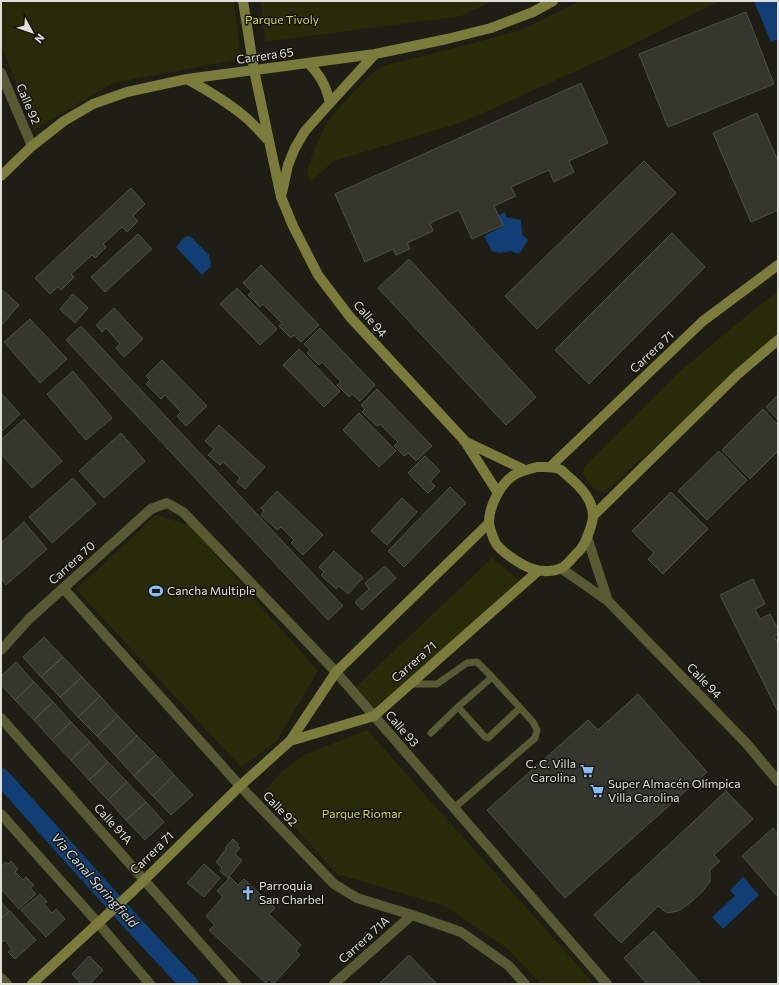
<svg xmlns="http://www.w3.org/2000/svg" width="779" height="985" viewBox="0 0 779 985" font-family="Commissioner,sans-serif">
	<style>
		.green { fill: #292a08 }
		.water { fill: #113f75 }
		.lines { fill: none; stroke-linecap: round; stroke-linejoin: round }
		.canal { stroke: #113f75; stroke-width: 18 }
		.building { fill: #36372c; stroke: #4f5045 }
		.lane { stroke: #595a33; stroke-width: 7 }
		.street { stroke: #595a33; stroke-width: 10 }
		.secondary { stroke: #7b7c3b; stroke-width: 10 }
		.labels { text-anchor: middle; stroke-width: 3; stroke-linejoin: round; paint-order: stroke }
		.park-label { font-size: 12px; fill: #d2d344; stroke: #15150c }
		.street-label { font-size: 12px; fill: #dfe0d9; stroke: #15150c }
		.poi-label { font-size: 12px; fill: #dfe0d9; stroke: #15150c; text-anchor: start }
		.water-label { font-size: 13px; font-style: italic; fill: #cad9ed; stroke: #15150c }
	</style>
	<rect width="100%" height="100%" fill="#1e1e14"/>
	<!-- green -->
	<path class="green" d="M1 1H234L241 59 113 83 34 130 1 44Z
		M261 1H493L461 16 265 42Z
		M580 1H719L620 51 463 122 334 161 310 182 307 171 313 153 322 132 331 117 350 96 373 73 383 66 470 44 523 29Z
		M778 292V334L604 493 594 489 583 475 584 467 678 373 757 307Z
		M156 515 189 525 318 671 276 742 241 767 140 659 76 589Z
		M492 558 520 581 375 708 356 687Z
		M367 730 574 961 594 984H541L509 950 445 906 337 874 263 793 282 771 304 755Z"/>
	<!-- water -->
	<path class="water" d="M754 1H776L778 6V39L771 42Z
		M505 212 506 217 521 220 522 234 528 240 519 254 511 251 499 253 492 251 484 236 503 226 499 215Z
		M186 236 191 237 209 255 211 266 202 275 176 247Z
		M743 877 759 895 723 929 712 917 735 896 730 890Z"/>
	<g class="lines">
		<!-- canal -->
		<path class="canal" d="M1 777 134 925 189 984"/>
	</g>
	<!-- building -->
	<path class="building" d="M746 12 774 84 668 127 639 54Z
		M581 83 608 143 569 161 574 172 554 182 549 170 511 187 516 196 494 206 503 225 472 239 459 210 430 223 433 231 407 243 410 249 396 255 393 249 365 262 335 194Z
		M757 113 778 161V210L751 222 713 133Z
		M644 161 676 193 537 329 505 296Z
		M131 188 145 204 133 216 138 221 127 232 122 227 103 244 106 247 95 258 92 255 71 274 74 277 61 290 58 287 50 294 35 278Z
		M672 233 705 267 589 384 555 350Z
		M138 234 152 249 105 292 91 277Z
		M409 259 536 397 506 425 378 288Z
		M261 265 319 325 301 342 294 335 291 338 279 326 282 323 263 304 260 307 248 295 252 292 243 283Z
		M237 288 277 329 260 345 220 304Z
		M1 289 19 305 1 326Z
		M73 294 88 308 75 323 60 309Z
		M114 308 143 339 124 357 116 348 120 344 106 328 102 332 96 325Z
		M30 319 67 359 40 383 4 342Z
		M81 326 343 606 328 620 66 340Z
		M320 328 375 385 360 401 352 394 349 397 337 385 341 382 322 362 319 365 307 353 310 350 304 344Z
		M299 349 340 391 324 407 283 365Z
		M162 360 207 406 186 426 177 416 181 412 165 395 161 399 146 384 150 380 146 376Z
		M73 371 112 418 86 440 47 394Z
		M377 389 432 446 416 461 408 453 404 456 394 446 398 442 380 424 377 426 362 412 365 409 361 405Z
		M1 393 20 414 1 432Z
		M778 395V420L766 407Z
		M763 409 778 425V451L750 479 722 450Z
		M359 413 396 451 379 467 343 430Z
		M24 419 62 461 32 488 1 454V440Z
		M219 425 265 467 245 489 237 482 240 478 223 462 220 465 208 455 214 449 205 441Z
		M121 433 145 461 104 498 79 471Z
		M719 451 747 480 707 520 678 491Z
		M425 456 440 471 430 482 435 486 428 493 408 473Z
		M73 478 96 504 52 543 29 517Z
		M450 487 466 503 404 567 388 551Z
		M277 491 323 535 303 555 291 543 294 540 281 527 277 530 261 515 264 511 261 508Z
		M671 492 708 529 663 574 648 559 654 553 632 531Z
		M402 498 417 512 387 545 371 531Z
		M24 522 47 549 6 585 1 578V543Z
		M334 551 363 578 348 594 339 586 336 589 321 575 324 572 319 567Z
		M385 566 396 578 362 610 355 602 369 589 365 583Z
		M753 579 765 604 755 609 760 619 770 614 778 629V634L774 636 778 643V712L720 595Z
		M44 637 63 657 41 677 23 657Z
		M63 657 82 677 60 697 41 677Z
		M16 662 34 682 15 700 1 685V676Z
		M82 677 100 696 78 717 60 697Z
		M34 682 53 702 34 720 15 700Z
		M638 694 707 772 565 898 487 810 588 720 598 730Z
		M100 696 118 716 97 736 78 717Z
		M53 702 71 722 52 740 34 720Z
		M118 716 137 736 116 756 97 736Z
		M71 722 90 742 71 760 52 740Z
		M137 736 156 755 134 776 116 756Z
		M90 742 108 762 89 780 71 760Z
		M156 755 174 775 153 796 134 776Z
		M108 762 127 782 108 800 89 780Z
		M174 775 193 795 171 815 153 796Z
		M127 782 146 802 126 820 108 800Z
		M726 791 753 819 714 855 720 861 710 870V882L702 892 690 903 678 911 667 913 658 906 621 943 594 915Z
		M146 802 164 822 145 840 126 820Z
		M773 828 778 834V897L742 856Z
		M233 839 238 844 237 845 240 848 235 854 242 860 228 878 220 871 222 868 216 862 226 849 225 848Z
		M11 861 18 869 15 872 23 880 26 877 34 885 30 888 36 894 19 909 1 889V866L6 862 8 864Z
		M204 864 220 878 204 897 187 883Z
		M230 877 238 885 244 879 275 908 269 914 301 945 296 951 300 955 273 984 269 979 266 983 209 930 215 925 206 916 223 897 217 891Z
		M40 894 47 902 44 904 52 913 56 909 65 919 46 937 21 910Z
		M1 902 9 911 1 918Z
		M10 911 36 940 15 959 8 952 12 949 5 940 2 942 1 941V919Z
		M654 931 701 984H647L624 958Z
		M409 955 437 984H379Z
		M89 956 103 970 90 984H81L72 974Z"/>
	<g class="lines">
		<!-- lane -->
		<path class="lane" d="M492 677 458 707 485 737 488 738 520 708
			M410 684H437L467 663 477 662 492 677 533 722 537 730 535 738 454 808
			M431 733 458 707"/>
		<!-- street -->
		<path class="street" d="M1 73 32 146
			M587 537 608 601
			M562 569 608 601 746 743 778 781
			M63 588 240 786 334 884 357 898 412 915 461 932 509 966 525 984
			M1 650 29 619 151 509 167 503 183 512 336 672 607 984
			M1 718 236 984
			M1 814 98 923 150 984
			M1 978 7 984
			M334 984 412 915"/>
		<!-- secondary -->
		<path class="secondary" d="M243 1 254 70 281 197 293 226 318 275 350 317 464 440 498 493
			M308 63C320 75 326 85 330 103
			M187 79C207 90 226 101 244 116 253 123 260 132 268 140
			M1 176 32 146 64 121 93 104 127 92 187 79 375 54 447 39 491 28 533 12 553 1
			M282 193 288 165 295 148 305 131 330 103 375 54
			M464 441 525 470
			M537 467C545 467 554 466 561 470 564 472 567 476 570 478 582 488 593 500 593 516 593 523 586 542 582 547 581 550 578 552 576 554 567 564 564 570 549 571 536 572 526 567 515 560 509 556 499 549 495 542 493 538 489 526 489 522 489 506 501 483 514 475 521 471 529 469 537 467Z
			M550 467 703 321 778 265
			M593 516 738 374 778 340
			M290 741 374 716 538 571
			M32 984 133 891 240 786 290 741 336 672 489 523"/>
	</g>
	<!-- icons -->
	<defs>
		<symbol id="stadium-bare" viewBox="-9 -9 18 18"><path d="M0-5a6.5 5 0 1 0 0 10a6.5 5 0 1 0 0-10ZM-3.5-1.8h7v3.6h-7Z" fill="#88bafc" stroke="#15150c" stroke-width="2.5" paint-order="stroke"/></symbol>
		<symbol id="supermarket-bare" viewBox="-9 -9 18 18"><path d="M-6-5.5h2.5l.6 2H6L4.5 2H-2.5L-4.4-4H-6ZM-1.5 3.2a1.3 1.3 0 1 0 .1 0ZM3 3.2a1.3 1.3 0 1 0 .1 0Z" fill="#88bafc" stroke="#15150c" stroke-width="2.5" paint-order="stroke"/></symbol>
		<symbol id="church-bare" viewBox="-9 -9 18 18"><path d="M-1.2-6h2.4v3.5h3.3v2.4h-3.3V6h-2.4V-.1h-3.3v-2.4h3.3Z" fill="#88bafc" stroke="#15150c" stroke-width="2.5" paint-order="stroke"/></symbol>
	</defs>
	<g fill-rule="evenodd">
		<use href="#stadium-bare" x="146" y="581" width="20" height="20"/>
		<use href="#supermarket-bare" x="577" y="761" width="20" height="20"/>
		<use href="#supermarket-bare" x="587" y="781" width="20" height="20"/>
		<use href="#church-bare" x="238" y="883" width="20" height="20"/>
	</g>
	<g class="labels">
		<!-- park labels -->
		<g class="park-label">
			<text x="282" y="24">Parque Tivoly</text>
			<text x="362" y="818">Parque Riomar</text>
		</g>
		<!-- street labels -->
		<g class="street-label">
			<text transform="translate(265 56) rotate(-8)" y="4">Carrera 65</text>
			<text transform="translate(28 104) rotate(67)" y="4">Calle 92</text>
			<text transform="translate(370 319) rotate(49)" y="4">Calle 94</text>
			<text transform="translate(652 352) rotate(-43)" y="4">Carrera 71</text>
			<text transform="translate(72 563) rotate(-42)" y="4">Carrera 70</text>
			<text transform="translate(414 662) rotate(-41)" y="4">Carrera 71</text>
			<text transform="translate(704 681) rotate(46)" y="4">Calle 94</text>
			<text transform="translate(402 729) rotate(49)" y="4">Calle 93</text>
			<text transform="translate(280 809) rotate(46)" y="4">Calle 92</text>
			<text transform="translate(113 824) rotate(48)" y="4">Calle 91A</text>
			<text transform="translate(152 853) rotate(-44)" y="4">Carrera 71</text>
			<text transform="translate(364 940) rotate(-42)" y="4">Carrera 71A</text>
		</g>
		<!-- poi labels -->
		<g class="poi-label">
			<text x="167" y="595">Cancha Multiple</text>
			<text x="576" y="768" text-anchor="end">C. C. Villa<tspan x="576" dy="14">Carolina</tspan></text>
			<text x="608" y="788">Super Almacén Olímpica<tspan x="608" dy="14">Villa Carolina</tspan></text>
			<text x="259" y="890">Parroquia<tspan x="259" dy="14">San Charbel</tspan></text>
		</g>
		<!-- water labels -->
		<g class="water-label">
			<text transform="translate(95 880) rotate(48)" y="5">Via Canal Springfield</text>
		</g>
	</g>
	<!-- border -->
	<rect width="779" height="985" fill="none" stroke="#dfe0d9" stroke-width="4"/>
	<!-- north arrow -->
	<g transform="translate(32 32) rotate(130)" stroke="#15150c" stroke-width="3" paint-order="stroke">
	<path d="M0-3L7 15L0 10L-7 15Z" fill="#dfe0d9"/>
	<text y="-6" font-size="11" font-weight="bold" text-anchor="middle" fill="#dfe0d9">N</text>
	</g>
</svg>
